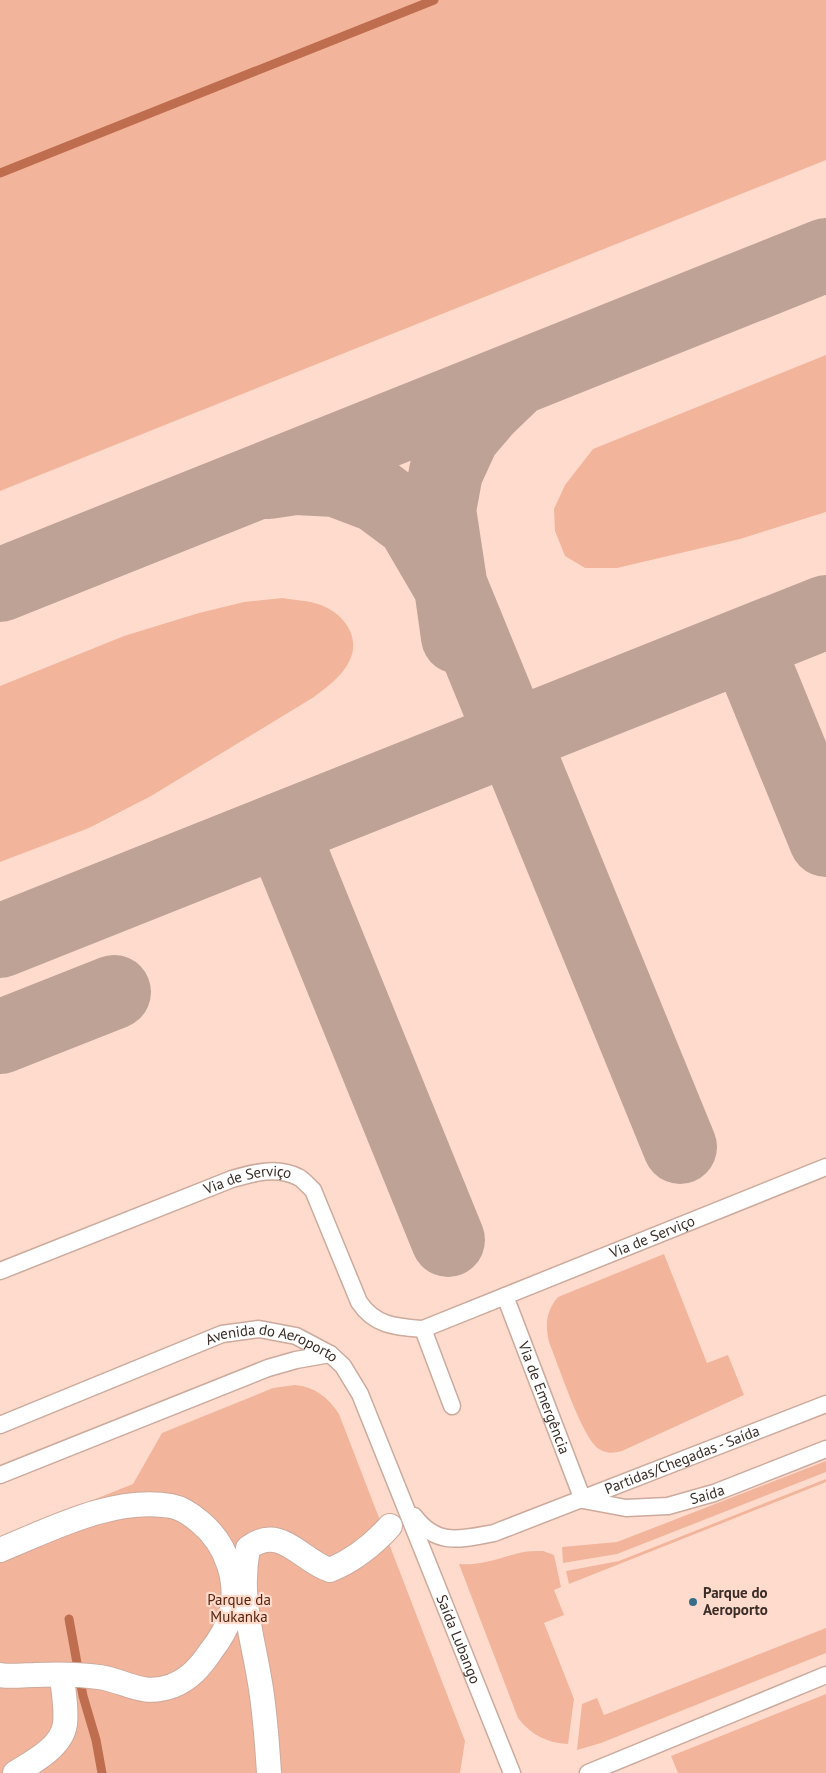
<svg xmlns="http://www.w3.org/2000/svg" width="826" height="1773" viewBox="0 0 826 1773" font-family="'PT Sans',sans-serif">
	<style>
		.green { fill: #f3b49c }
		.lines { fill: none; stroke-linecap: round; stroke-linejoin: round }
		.stream { stroke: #be6e4e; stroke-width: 9 }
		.taxiway { stroke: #bea296; stroke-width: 74 }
		.service-casing { stroke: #ccaa9d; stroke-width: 19 }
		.pedestrian-casing { stroke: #ccaa9d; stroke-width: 26 }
		.service { stroke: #fff; stroke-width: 16 }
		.pedestrian { stroke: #fff; stroke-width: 24 }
		.poi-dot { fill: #386d89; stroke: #ffdbcd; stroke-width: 2 }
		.labels { text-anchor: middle; stroke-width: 4.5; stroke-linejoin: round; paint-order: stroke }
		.street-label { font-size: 15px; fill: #3a2d27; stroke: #ffdbcd }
		.poi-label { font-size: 15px; font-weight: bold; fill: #3a2d27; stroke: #ffdbcd; text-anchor: start }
		.park-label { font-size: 15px; fill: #58230c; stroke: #ffdbcd }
	</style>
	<rect width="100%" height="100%" fill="#ffdbcd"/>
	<!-- green -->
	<path class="green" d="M0 0H826V160L0 491Z
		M826 355V512L740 539 617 568H585L565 556 555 531 554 509 565 485 593 449Z
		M283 598C293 600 304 600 314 603 340 609 363 635 349 662 341 677 327 687 314 697L151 796 89 828 0 862V686L124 636 199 613 244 602Z
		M664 1254 707 1363 728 1355 744 1395 622 1451C613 1453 607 1454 599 1449 582 1438 558 1364 549 1342 545 1324 546 1311 558 1297Z
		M295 1385C315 1387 328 1397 339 1414L465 1741 460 1773H0V1537L133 1484 162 1433 273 1388Z
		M826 1461V1472L617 1554 563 1563 562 1547 617 1542Z
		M826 1479V1482L569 1584 566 1571 619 1561Z
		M543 1551 554 1555 561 1587 554 1590 564 1615 544 1623 574 1699 568 1744C547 1743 531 1735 518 1718L459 1564C479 1566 499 1558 519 1553 527 1551 535 1551 543 1551Z
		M826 1628V1653L601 1743 577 1750 582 1704 597 1698 604 1715Z
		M826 1694V1773H678L671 1756Z"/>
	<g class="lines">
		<!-- stream -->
		<path class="stream" d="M0 173 434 0
			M69 1619 83 1696 96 1740 102 1773"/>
		<!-- taxiway -->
		<path class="taxiway" d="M269 482 296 478 336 480 378 496 413 522 451 587 458 637
			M450 582 439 510 446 472 463 435 487 407 514 381
			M0 585 826 255
			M451 587 680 1147
			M746 644 826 840
			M281 829 448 1240
			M0 941 826 612
			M0 1037 114 992"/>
		<defs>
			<g id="service">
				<path id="s1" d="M0 1271 232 1179C253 1173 277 1166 298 1177 303 1179 308 1186 313 1190L359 1302C375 1326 396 1327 423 1329L826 1167"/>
				<path id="s2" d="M505 1296 583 1500 626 1508 668 1506 714 1493 826 1449"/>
				<path d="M423 1329 452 1406"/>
				<path id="s3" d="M0 1425 222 1334 259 1329 296 1336 330 1354 343 1366 360 1394 512 1773"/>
				<path d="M0 1475 268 1368 296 1360 330 1354"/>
				<path id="s4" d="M414 1516C437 1547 461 1539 494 1533L826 1404"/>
				<path d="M588 1773 826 1675"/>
			</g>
			<path id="pedestrian" d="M0 1550C52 1529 114 1496 171 1506 182 1508 192 1515 200 1522 228 1545 240 1584 230 1618 226 1629 218 1642 211 1651 201 1666 190 1679 172 1686 141 1697 127 1681 99 1677 78 1674 55 1674 34 1675 23 1675 11 1677 0 1675
				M15 1773C33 1762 62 1747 65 1724 67 1708 63 1691 62 1676
				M269 1773C267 1741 265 1709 259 1677 251 1630 239 1596 248 1548 281 1523 301 1561 330 1570 354 1560 373 1545 390 1526"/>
		</defs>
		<!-- service casing -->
		<use href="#service" class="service-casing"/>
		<!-- pedestrian casing -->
		<use href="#pedestrian" class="pedestrian-casing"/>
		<!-- service -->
		<use href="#service" class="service"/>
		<!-- pedestrian -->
		<use href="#pedestrian" class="pedestrian"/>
	</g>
	<!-- markers -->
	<circle class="poi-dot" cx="693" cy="1602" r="5"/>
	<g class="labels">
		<!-- street labels -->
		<g class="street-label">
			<text dy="5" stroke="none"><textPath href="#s1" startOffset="265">Via de Serviço</textPath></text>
			<text dy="5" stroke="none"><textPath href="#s1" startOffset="778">Via de Serviço</textPath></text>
			<text dy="5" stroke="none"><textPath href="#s3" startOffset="292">Avenida do Aeroporto</textPath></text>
			<text dy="5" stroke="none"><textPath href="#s2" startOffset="109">Via de Emergência</textPath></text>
			<text dy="5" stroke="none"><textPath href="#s4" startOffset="290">Partidas/Chegadas - Saída</textPath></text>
			<text dy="5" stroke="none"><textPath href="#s2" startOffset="345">Saída</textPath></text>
			<text dy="5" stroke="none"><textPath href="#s3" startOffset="668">Saída Lubango</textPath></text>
		</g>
		<!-- poi labels -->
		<g class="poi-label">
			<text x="703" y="1598">Parque do<tspan x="703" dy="17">Aeroporto</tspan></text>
		</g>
		<!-- park labels -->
		<g class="park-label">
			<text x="239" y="1605">Parque da<tspan x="239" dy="17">Mukanka</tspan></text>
		</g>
	</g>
</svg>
